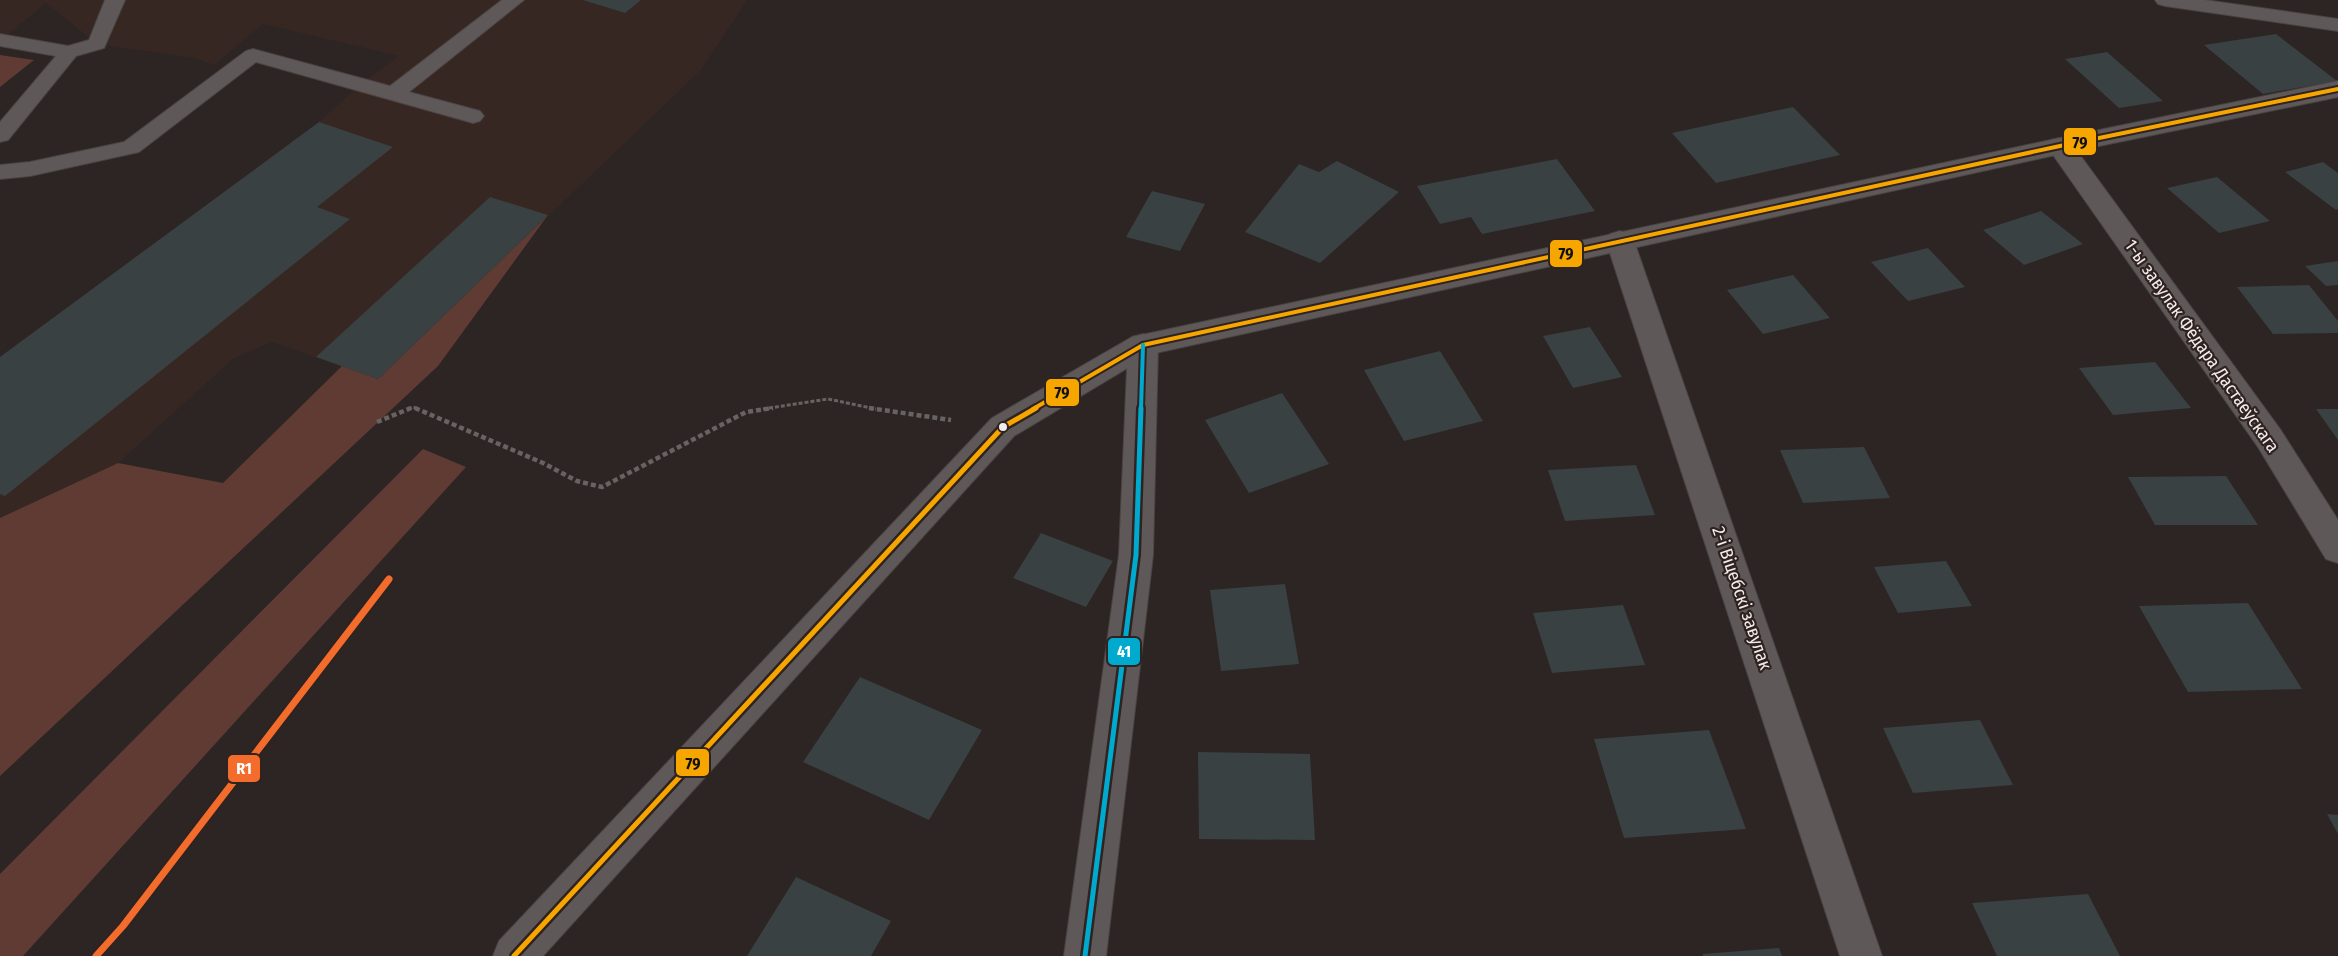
<svg xmlns="http://www.w3.org/2000/svg" width="2338" height="956" viewBox="0 0 2338 956" font-family="'Fira Sans Condensed',sans-serif">
	<style>
		.built { fill: #372723 }
		.green { fill: #5f3b34 }
		.building { fill: #394142 }
		.lines { fill: none; stroke-linecap: round; stroke-linejoin: round }
		.service-casing { stroke: #494342; stroke-width: 2 }
		.minor-casing { stroke: #494342; stroke-width: 2 }
		.tertiary-casing { stroke: #494342; stroke-width: 2 }
		.path-far1 { stroke: #686363; stroke-width: 3; stroke-dasharray: 4 2; stroke-linecap: butt }
		.path { stroke: #686363; stroke-width: 4.5; stroke-dasharray: 5 3; stroke-linecap: butt }
		.service { fill: #5e5958; fill-rule: evenodd }
		.minor { fill: #5e5958; fill-rule: evenodd }
		.tertiary { fill: #5e5958; fill-rule: evenodd }
		.bus-1-far1-casing { stroke: #2f2321; stroke-width: 8 }
		.bus-1-casing { stroke: #2f2321; stroke-width: 10 }
		.bus-2-far1-casing { stroke: #2f2321; stroke-width: 8 }
		.bus-2-casing { stroke: #2f2321; stroke-width: 10 }
		.bus-1-far1 { stroke: #f7a600; stroke-width: 4 }
		.bus-1 { stroke: #f7a600; stroke-width: 5 }
		.bus-2-far1 { stroke: #00a9ce; stroke-width: 4 }
		.bus-2 { stroke: #00a9ce; stroke-width: 5 }
		.rail-1-casing { stroke: #2f2321; stroke-width: 11 }
		.rail-1 { stroke: #f36c2b; stroke-width: 7 }
		.bus-dot { fill: #f4ecea; stroke: #2f2321; stroke-width: 2 }
		.labels { text-anchor: middle; stroke-width: 4.5; stroke-linejoin: round; paint-order: stroke }
		.street-label { font-size: 18px; fill: #f4ecea; stroke: #2f2321 }
		.line-badge { stroke: #2f2321; stroke-width: 2 }
		.badge-label { font-size: 16px; text-anchor: middle; font-weight: bold; fill: #fff }
		.pale-badge-label { font-size: 16px; text-anchor: middle; font-weight: bold; fill: #111 }
	</style>
	<rect width="100%" height="100%" fill="#2c2524"/>
	<!-- built -->
	<path class="built" d="M0 0H747L701 70 378 379 272 342 234 358 118 463 0 518V357L319 122 360 85 399 56 263 24 214 65 195 58 97 44 46 3 0 41Z"/>
	<!-- green -->
	<path class="green" d="M0 55 34 60 0 87Z
		M548 215 438 366 0 776V518L118 463 223 483 342 366 378 379Z
		M423 449 466 467 23 956H0V874Z"/>
	<!-- building -->
	<path class="building" d="M583 0H641L625 13Z
		M2276 34 2337 81 2263 94 2204 45Z
		M2107 52 2163 101 2119 108 2065 59Z
		M1793 107 1840 155 1716 183 1672 133Z
		M319 122 393 147 317 207 350 219 5 496 0 494V357Z
		M1557 159 1595 211 1482 234 1471 217 1440 224 1417 186Z
		M1337 161 1399 192 1320 263 1245 232 1299 164 1319 172Z
		M2323 162 2338 173V209L2336 210 2285 172Z
		M2217 177 2270 221 2219 233 2167 188Z
		M1152 191 1205 204 1180 251 1126 237Z
		M490 197 548 215 378 379 316 357Z
		M2041 211 2083 244 2024 265 1983 230Z
		M1928 248 1965 287 1908 301 1871 262Z
		M2338 261V285L2326 286 2305 266Z
		M1793 275 1830 318 1763 334 1727 290Z
		M2309 285 2338 321V333L2273 334 2237 287Z
		M1590 327 1622 377 1573 388 1543 336Z
		M1440 351 1483 421 1404 441 1364 370Z
		M2155 362 2191 408 2113 415 2079 368Z
		M1282 393 1329 464 1249 493 1205 420Z
		M2316 409H2338V440Z
		M1864 447 1890 498 1803 503 1780 450Z
		M1636 465 1655 515 1565 521 1548 470Z
		M2226 476 2258 525H2155L2128 477Z
		M1041 533 1113 561 1086 607 1013 578Z
		M1946 561 1972 606 1898 613 1874 567Z
		M1285 584 1299 664 1221 671 1210 590Z
		M2248 603 2302 689 2188 692 2139 606Z
		M1623 605 1645 665 1552 673 1533 613Z
		M860 677 982 730 929 820 803 762Z
		M1980 720 2013 785 1913 793 1883 728Z
		M1709 730 1746 829 1624 838 1594 739Z
		M1198 752 1310 754 1315 840 1199 839Z
		M2327 814 2338 815V834Z
		M796 877 891 921 871 956H747Z
		M2088 894 2120 956H1997L1972 903Z
		M1779 948 1782 956H1703V954Z"/>
	<g class="lines">
		<defs>
			<path id="service" d="M105 0H125L104 48 76 56 8 140 0 142V122L56 56 0 46V34L68 46 89 40Z
				M502 0H524L409 92 480 111 484 116 480 121 473 123 466 121 256 62 139 152 30 176 0 179V165L30 162 124 142 246 51 253 49 390 86Z
				M2155 0H2205L2338 19V31L2165 6 2158 4Z"/>
			<path id="minor" d="M2060 138 2069 140 2280 429 2338 520V563L2326 559 2258 447 2051 152 2047 146 2051 140Z
				M1620 231 1630 234 1634 241 1882 956H1840L1606 241 1610 234Z
				M1143 334 1154 337 1158 345 1153 555 1106 956H1064L1119 555 1128 345 1132 337Z"/>
			<path id="tertiary" d="M2338 81V97L2060 154 1151 354 1014 436 543 956H493L499 941 992 418 1132 337 2060 138Z"/>
		</defs>
		<!-- service casing -->
		<use href="#service" class="service-casing"/>
		<!-- minor casing -->
		<use href="#minor" class="minor-casing"/>
		<!-- tertiary casing -->
		<use href="#tertiary" class="tertiary-casing"/>
		<!-- path-far1 -->
		<path class="path-far1" d="M408 409 413 407 418 409
			M763 409 828 399 876 409"/>
		<!-- path -->
		<path class="path" d="M415 408 543 463 577 481 602 487 746 412 773 408
			M869 408 951 420
			M377 422 411 408"/>
		<!-- service -->
		<use href="#service" class="service"/>
		<!-- minor -->
		<use href="#minor" class="minor"/>
		<!-- tertiary -->
		<use href="#tertiary" class="tertiary"/>
		<defs>
			<path id="bus-1-far1" d="M1033 409 1143 345 2060 146 2338 89"/>
			<path id="bus-1" d="M514 956 1003 427 1036 408"/>
			<path id="bus-2-far1" d="M1141 409 1143 345"/>
			<path id="bus-2" d="M1085 956 1136 555 1141 408"/>
		</defs>
		<!-- bus-1-far1 casing -->
		<use href="#bus-1-far1" class="bus-1-far1-casing"/>
		<!-- bus-1 casing -->
		<use href="#bus-1" class="bus-1-casing"/>
		<!-- bus-2-far1 casing -->
		<use href="#bus-2-far1" class="bus-2-far1-casing"/>
		<!-- bus-2 casing -->
		<use href="#bus-2" class="bus-2-casing"/>
		<!-- bus-1-far1 -->
		<use href="#bus-1-far1" class="bus-1-far1"/>
		<!-- bus-1 -->
		<use href="#bus-1" class="bus-1"/>
		<!-- bus-2-far1 -->
		<use href="#bus-2-far1" class="bus-2-far1"/>
		<!-- bus-2 -->
		<use href="#bus-2" class="bus-2"/>
		<defs>
			<path id="rail-1" d="M96 956 123 926 389 579"/>
		</defs>
		<!-- rail-1 casing -->
		<use href="#rail-1" class="rail-1-casing"/>
		<!-- rail-1 -->
		<use href="#rail-1" class="rail-1"/>
	</g>
	<!-- markers -->
	<circle class="bus-dot" cx="1003" cy="427" r="5"/>
	<g class="labels">
		<!-- street labels -->
		<g class="street-label">
			<text transform="translate(2202 346) rotate(55)" y="6">1-ы завулак Фёдара Дастаеўскага</text>
			<text transform="translate(1742 598) rotate(71)" y="6">2-і Віцебскі завулак</text>
		</g>
	</g>
	<g class="line-badge">
		<rect x="2063" y="127" width="34" height="29" rx="6" fill="#f7a600"/>
		<rect x="1549" y="239" width="34" height="29" rx="6" fill="#f7a600"/>
		<rect x="1045" y="378" width="35" height="29" rx="6" fill="#f7a600"/>
		<rect x="1107" y="637" width="34" height="29" rx="6" fill="#00a9ce"/>
		<rect x="675" y="748" width="35" height="29" rx="6" fill="#f7a600"/>
		<rect x="227" y="754" width="34" height="29" rx="6" fill="#f36c2b"/>
	</g>
	<g class="badge-label">
		<text x="1124" y="657">41</text>
		<text x="244" y="774">R1</text>
	</g>
	<g class="pale-badge-label">
		<text x="2080" y="148">79</text>
		<text x="1566" y="259">79</text>
		<text x="1062" y="398">79</text>
		<text x="693" y="769">79</text>
	</g>
</svg>
